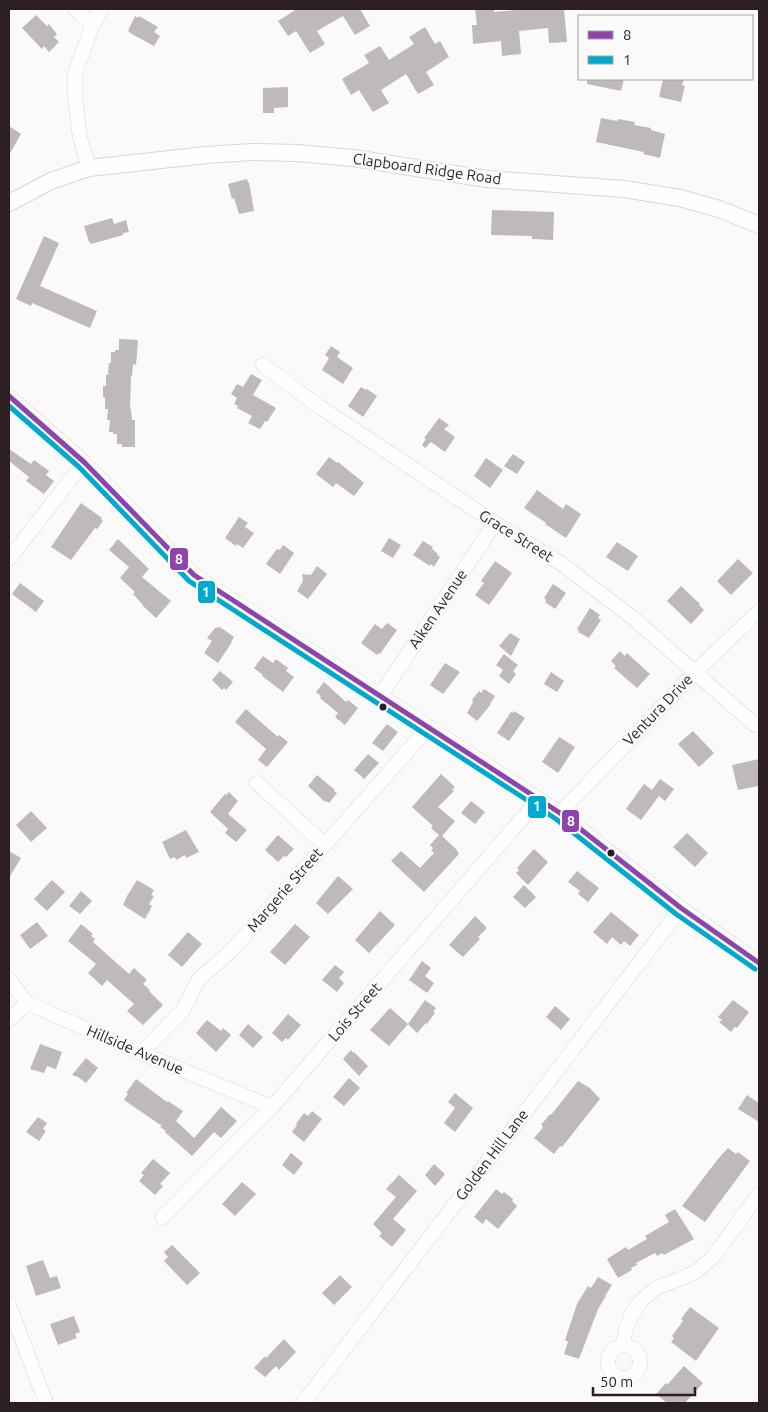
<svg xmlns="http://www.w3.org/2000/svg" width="768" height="1412" viewBox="0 0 768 1412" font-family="Ubuntu,sans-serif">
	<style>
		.building { fill: #bfb9bb }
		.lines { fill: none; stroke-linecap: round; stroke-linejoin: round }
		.minor-casing { stroke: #dcd5d7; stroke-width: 15 }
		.major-casing { stroke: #dcd5d7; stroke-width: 18 }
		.minor { stroke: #fefefe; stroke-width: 14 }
		.major { stroke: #fefefe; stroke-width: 16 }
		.bus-1-casing { stroke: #fafafa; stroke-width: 9 }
		.bus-2-casing { stroke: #fafafa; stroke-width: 9 }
		.bus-1 { stroke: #8e44ad; stroke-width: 5 }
		.bus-2 { stroke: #00a9ce; stroke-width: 5 }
		.bus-dot { fill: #2c1f23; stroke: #fafafa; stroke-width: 2 }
		.labels { text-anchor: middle; stroke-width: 5; stroke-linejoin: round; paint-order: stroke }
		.street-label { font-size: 15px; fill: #2c1f23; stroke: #fafafa }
		.line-badge { stroke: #fafafa; stroke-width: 2 }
		.badge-label { font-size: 14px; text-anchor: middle; font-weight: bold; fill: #fff }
	</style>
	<rect width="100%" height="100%" fill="#fafafa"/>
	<!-- building -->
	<path class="building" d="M297 9H360L370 26 355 35 343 16 317 31 325 44 310 53 296 31 288 36 278 21Z
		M475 9H494V12L525 9H564L567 42 549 43 548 28 519 31 521 54 502 56 501 41 473 44 472 25H477Z
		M36 15 47 26 49 24 57 34 54 37 59 42 49 52 44 46 42 49 22 28Z
		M135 16 138 18 139 16 158 27 154 32 160 36 154 46 130 33V32L128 31Z
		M425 27 435 44 440 41 449 57 426 72 434 85 418 94 406 74 381 90 389 103 373 112 359 90 351 95 342 79 369 63 364 55 380 46 389 60 414 44 409 37Z
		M587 79H624L621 91 587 84Z
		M663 79H684L682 85 685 86 681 102 659 97Z
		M288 87V107L274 108V113H263V88Z
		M601 118 617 121 618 119 635 122 634 125 651 128V130L665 134 660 158 643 154 644 152 596 142Z
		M9 126 21 134 9 155Z
		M247 179 248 183 249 182 254 211 239 214 234 198 232 199 228 184Z
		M492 210 554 212 553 240 532 239V236L491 235Z
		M112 218 114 224 126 220 129 232 123 233V235L91 244 90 242H89L84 226Z
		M44 236 59 243 40 286 97 311 90 328 32 303 31 306 16 299Z
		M119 339 138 340 136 365 133 364 132 376H131L130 409H131L132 420H135V447H122V444H117V434H113V432H109L110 420H107L108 409H105V398L103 397V386H106V375H108L109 363H111V352H115V350H119Z
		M331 346 340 352 337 357 353 368 343 384 322 370 329 358 325 355Z
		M251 374 262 380 253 395 276 408 267 422 265 421 260 429 248 423 252 416 237 408 238 406 234 404 237 398 231 394 237 384 243 387Z
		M361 387 366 390 367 389 377 396 363 417 348 406Z
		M439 418 449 425 444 429 455 437 445 452 431 442 425 448 422 445 426 439 424 438Z
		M9 449 31 464 34 460 49 471 46 475 54 481 44 494 26 481 29 477 9 461Z
		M513 454 525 462 517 474 504 466Z
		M329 457 337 463 338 462 364 483 354 496 336 483 333 487 316 474Z
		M486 458 503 470 490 488 474 476Z
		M537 490 563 509 566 504 581 514 566 538 545 524 546 523 524 508Z
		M81 503 102 518 101 519 103 521 97 529 95 528 71 560 51 547Z
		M239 517 248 523 245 527 254 533 243 548 237 544 236 546 225 538Z
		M389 538 401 545 393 558 381 551Z
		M118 539 149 569 142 577 171 601 156 618 143 606V605L133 594 135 592 120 578 129 567 109 550Z
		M423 541 433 547 432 549 438 554 437 555 440 557 434 567 431 564 430 566 413 555Z
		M617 542 638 556 628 571 606 557Z
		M283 545 294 553 280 574 266 564 276 550 278 549 280 550Z
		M738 559 753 573 731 595 717 581Z
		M495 561 512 573 489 605 475 595 484 583 481 581Z
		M317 566 327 574 308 599 297 591 303 581 302 574 311 575Z
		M20 583 44 601 36 612 12 594Z
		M553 584 566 593 555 609 545 602 546 600 544 598Z
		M681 586 700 604 699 605 704 610 691 624 667 601Z
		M590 608 600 615 598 618 601 620 589 638 578 632 579 630 577 629Z
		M387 623 397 630 380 654 379 653 377 655 361 643 375 624 382 629Z
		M220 627 234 637 231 642H232L218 663 204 653 212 641 207 638 215 628Z
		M510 633 520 639 511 656 499 646Z
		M620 651 625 656 627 653 650 674 637 688 614 668 616 666 611 661Z
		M504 654 518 665 513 671 516 674 509 684 499 676 503 670 496 665Z
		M263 656 273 663 276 659 288 668 286 671 294 677 283 692 262 676 263 675 254 668Z
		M445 663 460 672 443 694 430 685Z
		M220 671 233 682 226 690 224 688 222 690 212 680Z
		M551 672 564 681 557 692 544 684Z
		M324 682 346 702 348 700 358 708 345 725 335 717 338 713 320 698 321 696 316 692Z
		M484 689 495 696 490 704H491L477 721 467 713 473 702 472 700 479 691 481 693Z
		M246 709 278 737 279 735 288 742 267 767 258 760 266 749 235 722Z
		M514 711 525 718 509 741 497 733 511 712 513 713Z
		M387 724 398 732 383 751 372 743Z
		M693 731 714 753 699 767 678 744Z
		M559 737 575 747 558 773 542 762Z
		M368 754 379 763 364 779 354 770Z
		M759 759V786L738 790 732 765Z
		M441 774 455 787 452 790 454 791 438 807 455 821 442 836 457 850V851L459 854 424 892 391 861 401 851 420 868 434 853 431 850 433 848 430 845 439 835 431 828 433 826 412 807Z
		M317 775 335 790 334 791 337 793 329 803 326 801 325 802 308 786Z
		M660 779 674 789 665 801 659 796 641 820 626 809 644 784 652 790Z
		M229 792 238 801 228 814 247 830 236 842 225 833 228 829 210 812 225 794 226 795Z
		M471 801 485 812 475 824 461 813Z
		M31 811 47 828 31 842 16 825Z
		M186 830 199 852 186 858 185 855 176 860 175 857 170 859 162 842Z
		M687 833 708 853 695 867 673 847Z
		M278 835 294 849 286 857 284 856 278 862 265 850Z
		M534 849 548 862 528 885 516 873 519 870 517 868Z
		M9 851 21 858 9 878Z
		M577 871 599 888 588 902 578 894 580 891 568 882Z
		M338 876 353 889 328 914 316 903Z
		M52 880 65 892 47 911 34 899Z
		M137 880 154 890 151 895 154 896 149 904 152 906 145 919 123 905 127 896Z
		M524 885 536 897 525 908 513 897Z
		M81 891 92 901 80 914 69 906Z
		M380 911 395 925 369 953 355 940Z
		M611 912 639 935 630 946 624 941 621 945 612 937 607 944 593 932Z
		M475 916 487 928 478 937 480 939 463 957 449 945Z
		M37 922 48 936 30 949 20 935Z
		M81 924 93 934 91 936 95 939 93 942 129 974 134 968 147 980 143 984 150 990 149 991 163 1005 143 1025 127 1011 134 1004 107 980 102 986 88 973 96 964 68 941Z
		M295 924 310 937 285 965 270 952Z
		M188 932 202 944 182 967 168 955Z
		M422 961 431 968 425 976 434 983 427 993 409 980Z
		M335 965 344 972 339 978 344 983 337 992 322 980Z
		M425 1000 436 1008 433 1012 435 1013 427 1024 426 1023 417 1033 408 1024Z
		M733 1000 749 1012 737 1028 735 1027 731 1032 719 1022 722 1020 718 1017Z
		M555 1006 570 1019 561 1030 546 1017Z
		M390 1008 408 1024 389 1046 370 1030Z
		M288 1014 301 1025 288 1040 286 1038 282 1042 272 1033Z
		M207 1020 221 1031 223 1028 231 1035 216 1052 196 1033Z
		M248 1024 263 1037 253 1048 239 1035Z
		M40 1044 62 1052 56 1069 47 1066 44 1073 30 1069Z
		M351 1050 353 1053 354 1052 368 1066 359 1076 343 1059Z
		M86 1058 98 1068 86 1083 78 1077 72 1075Z
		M349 1078 360 1088 344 1106 333 1097Z
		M136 1079 167 1102 168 1101 183 1111 176 1121 194 1138 221 1107 237 1121 221 1138 214 1132 192 1156 165 1132 166 1131 160 1127 162 1126 124 1100 128 1094 126 1093Z
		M578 1081 590 1088 600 1099 562 1147 560 1146 554 1154 534 1138 541 1130 543 1126 541 1125 550 1114 551 1115Z
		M455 1093 473 1108 455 1132 444 1123 455 1108 448 1102Z
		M747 1095 759 1103V1122L738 1109Z
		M312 1111 322 1119 304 1142 292 1132 297 1125 296 1124 304 1113 308 1116Z
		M38 1117 47 1123 43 1129 46 1131 39 1141 26 1132Z
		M728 1148 736 1154 738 1152 750 1161 705 1222 682 1206 718 1159Z
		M291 1153 303 1163 294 1175 282 1165Z
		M153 1159 170 1173 160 1184 163 1186 155 1195 139 1181 144 1175 141 1173Z
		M434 1164 445 1174 435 1186 425 1175Z
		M399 1175 417 1191 393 1219 406 1230 392 1247 379 1236 382 1233 373 1224 396 1197 386 1189Z
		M242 1182 256 1194 235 1216 222 1204Z
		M496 1189 502 1194 504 1192 513 1199 512 1201 517 1206 498 1229 486 1219 483 1224 474 1217Z
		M675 1209 694 1239 664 1255 662 1253 657 1256 655 1253 636 1263 637 1265 631 1268 632 1270 618 1278 607 1259 626 1247 628 1250 647 1239 645 1236 669 1222 665 1215Z
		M172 1245 200 1273 187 1285 164 1261 168 1257 164 1252Z
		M43 1260 50 1278 57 1276 61 1288 36 1296 26 1266Z
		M340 1275 352 1287 334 1305 322 1293Z
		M598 1277 612 1285 605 1296H606L598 1309 579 1359 564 1354 568 1342 565 1340 577 1304 588 1286 591 1288Z
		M690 1307 719 1328 696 1361 671 1342 674 1338 672 1336 683 1321 681 1319Z
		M74 1316 80 1332 75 1334 77 1338 58 1345 50 1324Z
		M284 1339 296 1352 279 1370 276 1366 265 1377 254 1368 265 1356 266 1358Z
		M684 1366 703 1383 685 1403H667L656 1394 666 1383 668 1384Z"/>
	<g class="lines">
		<defs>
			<path id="minor" d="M75 9 93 24
				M89 168 80 138 75 97V73L93 24 101 9
				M263 365 320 407 495 523 562 564 633 618 755 725
				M9 396 84 462 194 575 429 727 560 813 681 908 759 963
				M9 559 84 462
				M380 696 495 523
				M257 783 325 845
				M560 813 695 672 759 611
				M9 979 27 1003 141 1053 272 1107
				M9 1020 27 1003
				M141 1053 183 1010 199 979 231 951 429 727
				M162 1218 272 1107 539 799
				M9 1305 46 1403
				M608 1362a16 16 0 1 1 32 0a16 16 0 1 1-32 0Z
				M623 1346 625 1333 631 1315 642 1300 656 1288 680 1279 697 1271 713 1257 759 1194
				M303 1403 681 908"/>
			<path id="major" d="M9 203 51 181 89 168 206 155 252 152 297 153 353 158 487 179 624 189 680 198 719 209 759 225"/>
		</defs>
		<!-- minor casing -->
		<use href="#minor" class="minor-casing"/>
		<!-- major casing -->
		<use href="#major" class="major-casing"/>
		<!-- minor -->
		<use href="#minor" class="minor"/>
		<!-- major -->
		<use href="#major" class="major"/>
		<defs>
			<path id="bus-1" d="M9 396 84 462 194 575 560 813 681 908 759 963"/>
			<path id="bus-2" d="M9 406 79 467 189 581 556 819 676 914 755 969"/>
		</defs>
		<!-- bus-1 casing -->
		<use href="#bus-1" class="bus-1-casing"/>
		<!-- bus-2 casing -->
		<use href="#bus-2" class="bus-2-casing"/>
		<!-- bus-1 -->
		<use href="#bus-1" class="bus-1"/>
		<!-- bus-2 -->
		<use href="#bus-2" class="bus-2"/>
	</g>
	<!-- markers -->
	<g class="bus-dot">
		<circle cx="383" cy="707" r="4.5"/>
		<circle cx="611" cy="853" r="4.5"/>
	</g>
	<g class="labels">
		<!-- street labels -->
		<g class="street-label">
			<text transform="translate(427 169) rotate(8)" y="5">Clapboard Ridge Road</text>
			<text transform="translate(516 536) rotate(32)" y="5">Grace Street</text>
			<text transform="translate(438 609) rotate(-56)" y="5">Aiken Avenue</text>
			<text transform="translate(658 710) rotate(-46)" y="5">Ventura Drive</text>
			<text transform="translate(285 890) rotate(-49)" y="5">Margerie Street</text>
			<text transform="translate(355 1012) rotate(-49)" y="5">Lois Street</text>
			<text transform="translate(135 1050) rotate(23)" y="5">Hillside Avenue</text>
			<text transform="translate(492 1155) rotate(-53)" y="5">Golden Hill Lane</text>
		</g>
	</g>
	<g class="line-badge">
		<rect x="169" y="547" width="20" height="24" rx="5" fill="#8e44ad"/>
		<rect x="197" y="580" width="19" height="24" rx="5" fill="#00a9ce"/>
		<rect x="527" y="795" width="20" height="24" rx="5" fill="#00a9ce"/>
		<rect x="561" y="809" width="19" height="24" rx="5" fill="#8e44ad"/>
	</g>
	<g class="badge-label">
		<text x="179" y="564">8</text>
		<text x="206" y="597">1</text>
		<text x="537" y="811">1</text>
		<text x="571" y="826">8</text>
	</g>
	<!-- border -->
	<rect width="768" height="1412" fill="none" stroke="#2c1f23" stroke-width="20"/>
	<!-- legend -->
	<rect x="578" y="15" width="175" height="65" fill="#fafafa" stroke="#a8a2a4"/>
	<rect x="588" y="31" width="25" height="8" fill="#8e44ad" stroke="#a8a2a4"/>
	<text x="623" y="40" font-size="15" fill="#2c1f23">8</text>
	<rect x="588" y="56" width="25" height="8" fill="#00a9ce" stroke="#a8a2a4"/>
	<text x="623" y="65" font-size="15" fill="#2c1f23">1</text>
	<!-- scale -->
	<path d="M593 1387v8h102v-8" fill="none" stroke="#2c1f23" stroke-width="2.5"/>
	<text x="600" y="1387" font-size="15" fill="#2c1f23" stroke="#fafafa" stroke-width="4" paint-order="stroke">50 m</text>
</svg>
